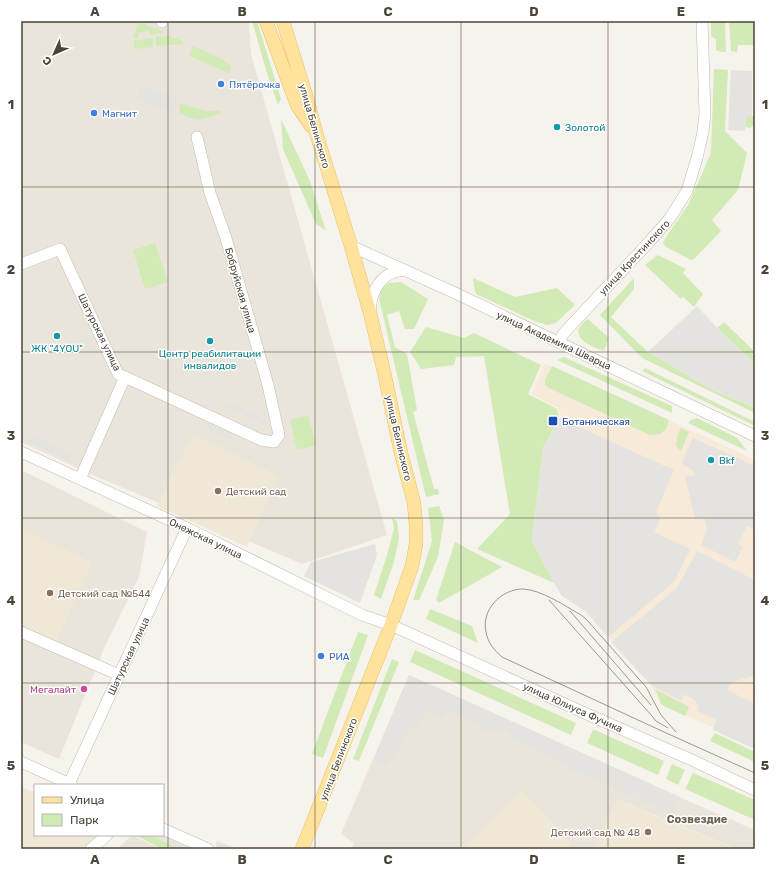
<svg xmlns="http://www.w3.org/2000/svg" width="776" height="870" viewBox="0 0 776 870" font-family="Rubik,sans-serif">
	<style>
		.residential { fill: #eae5da }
		.commercial { fill: #f7ead8 }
		.education { fill: #efe8d6 }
		.green { fill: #d2eab5 }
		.parking { fill: #e5e3e0 }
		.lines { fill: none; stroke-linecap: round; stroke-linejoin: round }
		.minor-casing { stroke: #c2bbae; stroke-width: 12 }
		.major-casing { stroke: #e6c16a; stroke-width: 14 }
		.minor { stroke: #fff; stroke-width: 11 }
		.major { stroke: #ffe39c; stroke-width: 13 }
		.tram { stroke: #9a9a9a; stroke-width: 1 }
		.grid { fill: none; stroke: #4b4439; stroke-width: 1; stroke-opacity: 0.55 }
		.shop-dot { fill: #3f7fe0; stroke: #fff; stroke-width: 1.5 }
		.culture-dot { fill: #0f9aa8; stroke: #fff; stroke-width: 1.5 }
		.transit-dot { fill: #1a4fb4; stroke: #fff; stroke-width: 1.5 }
		.education-dot { fill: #8d6e63; stroke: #fff; stroke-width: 1.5 }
		.hotel-dot { fill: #d1479c; stroke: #fff; stroke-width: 1.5 }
		.labels { text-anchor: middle; stroke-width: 3; stroke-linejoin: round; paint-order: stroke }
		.shop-label { font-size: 10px; fill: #366cbe; stroke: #fff; text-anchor: start }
		.street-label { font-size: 10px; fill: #4b4439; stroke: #fff }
		.culture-label { font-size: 10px; fill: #0d838f; stroke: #fff; text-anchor: start }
		.transit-label { font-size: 10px; fill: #164399; stroke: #fff; text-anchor: start }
		.education-label { font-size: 10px; fill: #785e54; stroke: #fff; text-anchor: start }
		.hotel-label { font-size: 10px; fill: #b23c85; stroke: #fff; text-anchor: end }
		.neighbourhood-label { font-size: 11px; font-weight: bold; fill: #6e6250; stroke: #fff }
		.neatline { fill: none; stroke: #4b4439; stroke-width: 1.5 }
		.grid-label { font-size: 13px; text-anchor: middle; font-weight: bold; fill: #4b4439 }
	</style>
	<rect width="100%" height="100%" fill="#f6f3ec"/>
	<!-- residential -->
	<path class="residential" d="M21 21H249L251 54 387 535 302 564 88 473 21 442Z
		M21 470 147 532 139 577 105 646 59 759 21 742Z
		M409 675 686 800 755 830V849H737L618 800 606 824 596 849H352L354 843 341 834Z
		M132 835 160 849H117Z"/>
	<!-- commercial -->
	<path class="commercial" d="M544 364 552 366 755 460V745L661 705 650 683 586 610 544 449 561 418 558 408 532 394Z"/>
	<!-- education -->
	<path class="education" d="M193 434 279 476 247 547 157 506Z
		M21 529 92 562 56 641 21 625Z
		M21 787 35 793V835H99L84 849H21Z
		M521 789 572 844 567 849H464Z
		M617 800 736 849H598V840Z"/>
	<!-- green -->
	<path class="green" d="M252 21H257L281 99 278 105 266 70Z
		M711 21H725L726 52H721L716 50V39L711 36Z
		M729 21H755V45H738L737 52 731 51Z
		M139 23H142L165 32 151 35 149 30 138 33V38H133L137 26Z
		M169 36 183 41V44L156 46V37Z
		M153 38V47L134 49V41Z
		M193 46 222 59 230 65 231 68 229 73 189 56Z
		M714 69 728 70 725 131 747 153 738 190 712 220 721 231 694 259 691 260 666 247 663 243 664 240 688 205 711 153Z
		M179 104 208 111H220L221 114 197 120 180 114Z
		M746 116H755L754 125 750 128 745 127Z
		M281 119 310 181 326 231 316 224 283 149Z
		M155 243 168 282 145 289 133 250Z
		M658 255 686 269 683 273 703 294 694 307 683 297 681 299 645 265Z
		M473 278 515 297 557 288 575 305 556 323 547 325 534 321 476 294 474 286Z
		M634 278V289L611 317 648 352 713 390 755 408V413L642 358 600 315Z
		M401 282 428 299 414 329H405L399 311 387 315 395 347 407 354 417 410 413 412 434 489H438L439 494 426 497 379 299 381 289 389 283Z
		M588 319 609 338 604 351C596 348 574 341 579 328 581 324 585 321 588 319Z
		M724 322 755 352V364L717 328Z
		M426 327 464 338 474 333 541 365 528 394 557 409 559 418 543 449 532 541 554 583 477 549 510 514 484 356 456 357 454 365 421 369 410 352Z
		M564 357 672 406V413L557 360Z
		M552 366 669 420 666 429 660 434 650 435 549 388 545 385V380Z
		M645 368 755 422V426L642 371Z
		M308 415 316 445 297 450 290 420Z
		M697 418 737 438 747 451 688 423 691 420Z
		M681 428 689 432 681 451 676 446 678 433Z
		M439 506 444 520 438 557 419 600H413L432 541 428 508Z
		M392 518 397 521 399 538 394 562 381 599 374 595 386 558 394 529Z
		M455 542 502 567 439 603 436 600Z
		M430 609 472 626 478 643 426 619Z
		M358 632 368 635 323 758 312 754Z
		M415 650 576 723 571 735 410 662Z
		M392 659 399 662 359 761 353 759Z
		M655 689 689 707 685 716 662 705Z
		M593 730H595L664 761 658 775 587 743Z
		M715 733 755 752V762L710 741Z
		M672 764 685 770 678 785 666 779Z
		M693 773 755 800V820L685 789Z
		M135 835H151L179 849H162Z"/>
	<!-- parking -->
	<path class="parking" d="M731 70 752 71V116L746 117 745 131 728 130Z
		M140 85 178 97 174 113 137 99Z
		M697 306 717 328 755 364V408L713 390 648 352Z
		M226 402 267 419 265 424 224 407Z
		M559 418 674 470 656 512 660 519 654 532 690 549 674 582 608 637 585 611 562 596 554 583 532 541 543 449Z
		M208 423 234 435 231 440 206 429Z
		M21 430 72 454 68 461 21 439Z
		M693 438 755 466V530L747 526 738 544 743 547 735 562 701 545 707 530 704 517 695 519 685 477 695 475 694 471 682 464 685 455Z
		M375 544 377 555 360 603 304 576 311 562Z
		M697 551 755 580V673L753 676 739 680 731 683 727 690 755 704V749L713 730 716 720 699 712 698 705 695 700 686 695 683 696 681 701 651 685 611 642 677 588Z
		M409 675 680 797 672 815 559 764 556 759 511 738 505 730 488 732 471 722 448 711 444 719 426 711 417 730 410 727 400 749 383 767 373 761Z
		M151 835H162L192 849H179Z
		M217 841 237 849H219L215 847Z"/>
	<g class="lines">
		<defs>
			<path id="minor" d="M162 21V22
				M351 246 453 292 755 436
				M21 264 60 249 118 374 125 377 80 479
				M370 311C371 305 371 300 373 295 378 280 391 269 406 271
				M559 342 563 334 650 241 670 218 687 191 697 158 703 132 705 114 702 21
				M125 377 261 440 274 442 279 435 268 385 226 238 210 193 197 137
				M21 452 187 528 362 615 391 625 589 715 692 760 755 790
				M21 632 119 675
				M21 762 72 785
				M69 784 187 528
				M163 829 208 849
				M91 849 107 835"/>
			<path id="major" d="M266 21 297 105 311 126
				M283 21 308 102 317 136 351 246 370 313 384 372 401 453 414 503 416 525V544L412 566 391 625 302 849"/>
		</defs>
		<!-- minor casing -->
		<use href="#minor" class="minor-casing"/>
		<!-- major casing -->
		<use href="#major" class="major-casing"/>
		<!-- minor -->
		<use href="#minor" class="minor"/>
		<!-- major -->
		<use href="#major" class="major"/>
		<!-- tram -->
		<path class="tram" d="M549 600 652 716 656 721 668 728
			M570 611 651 705
			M676 732 661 715 646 687 586 619 581 615C565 606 542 590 523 589 501 589 481 610 486 632 488 643 494 650 502 657L664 732 755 773"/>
	</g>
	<!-- grid -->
	<path class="grid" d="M168 21V849M315 21V849M461 21V849M608 21V849M21 187H755M21 352H755M21 518H755M21 683H755"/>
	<!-- markers -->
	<g class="shop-dot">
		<circle cx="221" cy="84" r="4"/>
		<circle cx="94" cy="113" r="4"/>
		<circle cx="321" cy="656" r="4"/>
	</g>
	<g class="culture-dot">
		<circle cx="557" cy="127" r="4"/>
		<circle cx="57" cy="336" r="4"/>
		<circle cx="210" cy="341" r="4"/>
		<circle cx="711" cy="460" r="4"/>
	</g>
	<rect class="transit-dot" x="548" y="416" width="10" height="10" rx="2"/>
	<g class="education-dot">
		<circle cx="218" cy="491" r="4"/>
		<circle cx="50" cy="593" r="4"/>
		<circle cx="648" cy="832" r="4"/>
	</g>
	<circle class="hotel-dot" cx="84" cy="689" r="4"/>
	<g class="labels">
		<!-- shop labels -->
		<g class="shop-label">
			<text x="229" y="88">Пятёрочка</text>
			<text x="102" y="117">Магнит</text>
			<text x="329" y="660">РИА</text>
		</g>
		<!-- street labels -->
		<g class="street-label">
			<text transform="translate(315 126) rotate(74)" y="4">улица Белинского</text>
			<text transform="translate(634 257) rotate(-47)" y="4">улица Крестинского</text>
			<text transform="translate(241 290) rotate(74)" y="4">Бобруйская улица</text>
			<text transform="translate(100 332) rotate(64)" y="4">Шатурская улица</text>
			<text transform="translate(554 340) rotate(25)" y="4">улица Академика Шварца</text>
			<text transform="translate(399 438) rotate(77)" y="4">улица Белинского</text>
			<text transform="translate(206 538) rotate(26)" y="4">Онежская улица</text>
			<text transform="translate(128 656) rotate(-65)" y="4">Шатурская улица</text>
			<text transform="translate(573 707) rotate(24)" y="4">улица Юлиуса Фучика</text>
			<text transform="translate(338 759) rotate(-69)" y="4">улица Белинского</text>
		</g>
		<!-- culture labels -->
		<g class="culture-label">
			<text x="565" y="131">Золотой</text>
			<text x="57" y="352" text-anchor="middle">ЖК "4YOU"</text>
			<text x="210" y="357" text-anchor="middle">Центр реабилитации<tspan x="210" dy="12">инвалидов</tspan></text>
			<text x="719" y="464">Bkf</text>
		</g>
		<!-- transit labels -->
		<g class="transit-label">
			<text x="562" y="425">Ботаническая</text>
		</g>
		<!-- education labels -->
		<g class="education-label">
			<text x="226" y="495">Детский сад</text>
			<text x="58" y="597">Детский сад №544</text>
			<text x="640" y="836" text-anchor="end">Детский сад № 48</text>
		</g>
		<!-- hotel labels -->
		<g class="hotel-label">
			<text x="76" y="693">Мегалайт</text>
		</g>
		<!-- neighbourhood labels -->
		<g class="neighbourhood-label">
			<text x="697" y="823">Созвездие</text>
		</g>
	</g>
	<!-- border -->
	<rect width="776" height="870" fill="none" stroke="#ffffff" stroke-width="44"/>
	<!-- legend -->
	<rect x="34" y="784" width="130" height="52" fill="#ffffff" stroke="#b7b4b0"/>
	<rect x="42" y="797" width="20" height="6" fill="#ffe39c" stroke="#b7b4b0"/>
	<text x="70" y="804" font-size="12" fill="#4b4439">Улица</text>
	<rect x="42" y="814" width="20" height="12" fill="#d2eab5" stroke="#b7b4b0"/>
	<text x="70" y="824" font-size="12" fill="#4b4439">Парк</text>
	<!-- north arrow -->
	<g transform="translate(54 54) rotate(225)" stroke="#ffffff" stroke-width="3" paint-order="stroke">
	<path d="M0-3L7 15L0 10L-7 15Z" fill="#4b4439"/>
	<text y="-6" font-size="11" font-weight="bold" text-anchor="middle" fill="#4b4439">С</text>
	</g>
	<rect x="22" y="22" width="732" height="826" class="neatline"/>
	<g class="grid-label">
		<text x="95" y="16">A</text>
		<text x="242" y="16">B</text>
		<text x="388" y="16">C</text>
		<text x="534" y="16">D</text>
		<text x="681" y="16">E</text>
		<text x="11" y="109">1</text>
		<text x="765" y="109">1</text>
		<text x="11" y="274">2</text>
		<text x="765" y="274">2</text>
		<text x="11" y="440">3</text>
		<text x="765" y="440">3</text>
		<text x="11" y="605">4</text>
		<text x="765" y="605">4</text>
		<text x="11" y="770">5</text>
		<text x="765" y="770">5</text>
		<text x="95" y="864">A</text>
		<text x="242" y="864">B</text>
		<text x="388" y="864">C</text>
		<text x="534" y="864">D</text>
		<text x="681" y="864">E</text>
	</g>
</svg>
